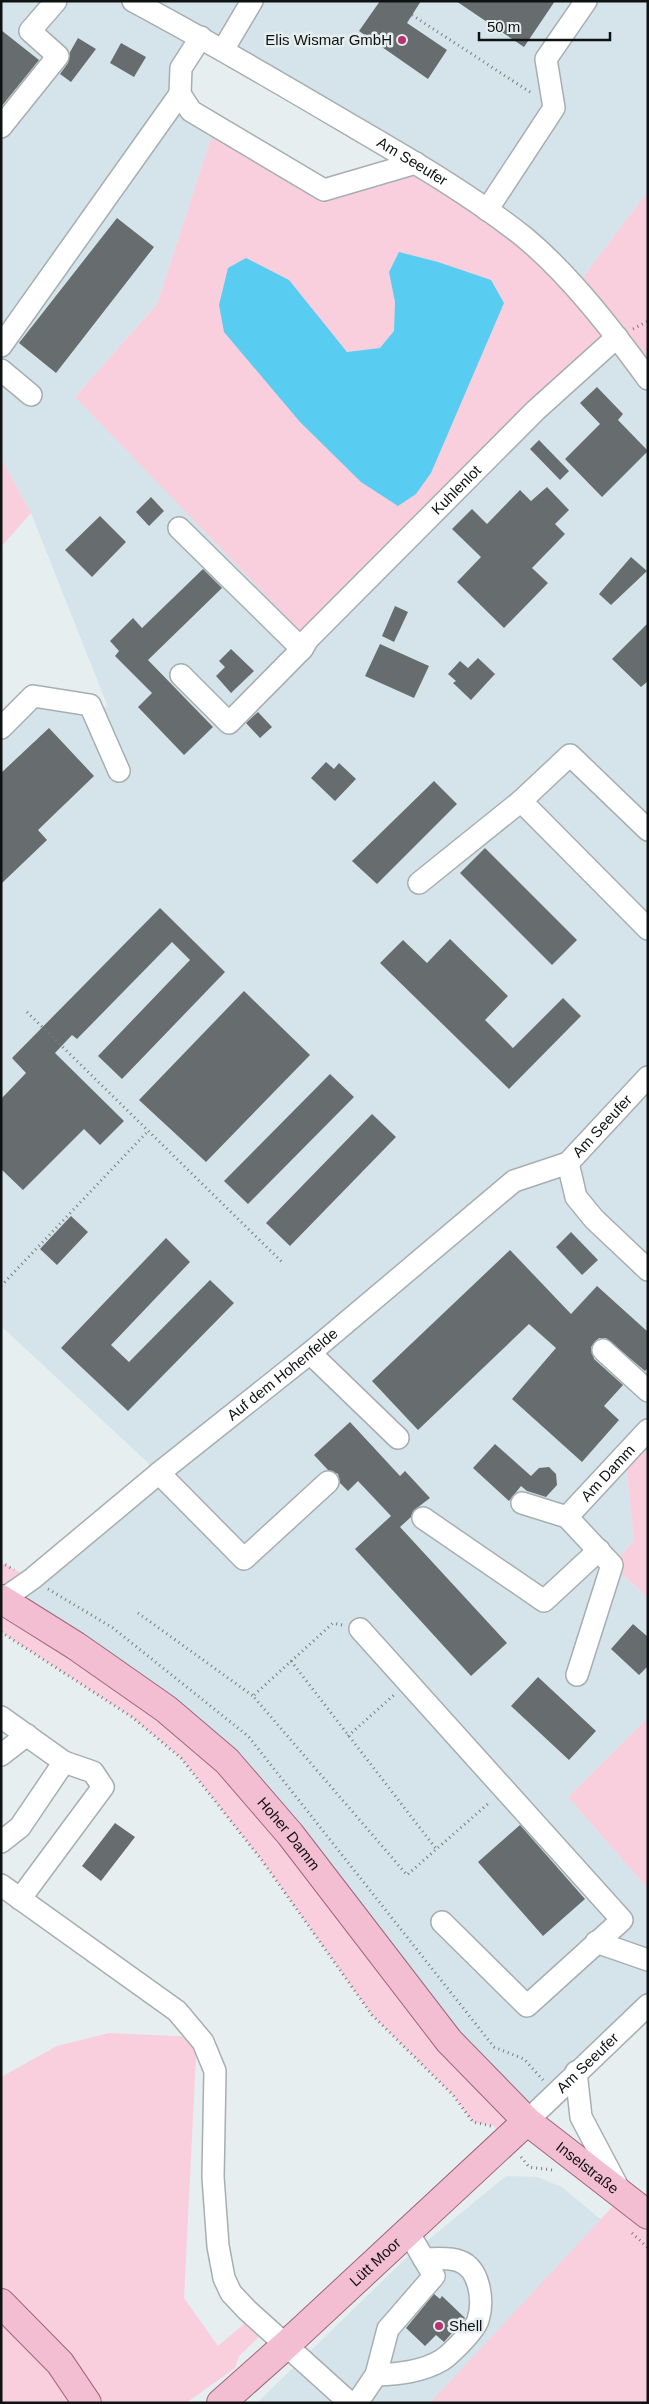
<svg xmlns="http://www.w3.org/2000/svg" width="649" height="2404" viewBox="0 0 649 2404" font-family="Arial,sans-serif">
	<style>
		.built { fill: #d4e4ea }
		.green { fill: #facfdd }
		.water { fill: #59cdf1 }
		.building { fill: #676d6f }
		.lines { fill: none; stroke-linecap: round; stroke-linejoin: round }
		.minor-casing { stroke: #a7aeb1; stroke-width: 24 }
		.major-casing { stroke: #9e667a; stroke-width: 30 }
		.path { stroke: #777c7e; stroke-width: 3; stroke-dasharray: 1 4; stroke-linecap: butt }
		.minor { stroke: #fff; stroke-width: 21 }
		.major { stroke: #f3bed1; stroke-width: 28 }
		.poi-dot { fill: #b9316f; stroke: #e6eef0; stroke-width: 2 }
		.labels { text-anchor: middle; stroke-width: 5; stroke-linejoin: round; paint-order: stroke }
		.poi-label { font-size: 15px; fill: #0f1213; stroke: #e6eef0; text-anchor: end }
		.street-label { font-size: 15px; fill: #0f1213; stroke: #e6eef0 }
	</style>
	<rect width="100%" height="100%" fill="#e6eef0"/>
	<!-- built -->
	<path class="built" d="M1 1H133L156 13 161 1H648V191L575 288 525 238 201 37 180 94 215 126 157 304 75 397 617 337 648 379V1448L639 1440 625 1455 634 1541 612 1565 648 1598V1718L568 1797 648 1889V2005L527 2121 290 1834 2 1600 159 1473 1 1326V728L33 696 108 707 31 513 1 458Z
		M506 2176 537 2177 562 2187 648 2259V2403H257L404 2260Z"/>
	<!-- green -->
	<path class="green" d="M215 126 324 190 416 163 575 288 648 191V379L617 338 308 639 75 397 157 304Z
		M1 458 31 513 1 547Z
		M639 1440 648 1448V1598L612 1565 634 1541 625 1455Z
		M1 1562 32 1579 3 1599 166 1709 527 2121 506 2142 494 2126 473 2122 453 2095 372 2015 261 1859 181 1758 132 1717 1 1632Z
		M648 1718V1889L568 1797Z
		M109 2033 197 2037 184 2298 218 2346 245 2323 259 2337 239 2356 235 2368 186 2403H1V2077L57 2046Z
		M613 2206 648 2232V2403H430Z"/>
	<!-- water -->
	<path class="water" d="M399 252 438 262 491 280 504 303 431 473 416 494 398 506 361 482 300 422 224 332 219 305 228 268 246 258 289 280 347 352 380 348 394 331 395 302 389 272Z"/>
	<!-- building -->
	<path class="building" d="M380 1H421L407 23 447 50 428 79 359 31Z
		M456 1H555L524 47Z
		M1 30 39 60 1 107Z
		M78 38 96 49 71 82 60 74 68 63 70 52Z
		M121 43 146 57 134 77 110 63Z
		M117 218 154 247 56 373 19 343Z
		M597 387 623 414 618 420 648 451 602 497 565 459 600 424 580 403Z
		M539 440 569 471 560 480 530 449Z
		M547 487 569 510 555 524 565 534 532 568 548 583 504 628 457 582 481 557 452 529 472 509 487 524 520 490 531 501Z
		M151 497 164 511 149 526 136 512Z
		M100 516 126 542 92 577 65 550Z
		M631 557 647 571 611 605 599 594Z
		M203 569 222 588 148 660 213 727 184 755 138 707 152 693 115 656 119 651 110 641 133 618 142 628Z
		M395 606 408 612 394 642 382 636Z
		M648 623V681L641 687 612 659Z
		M380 644 429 666 414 698 365 676Z
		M231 649 254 671 231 693 216 676 225 667 219 661Z
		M478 658 495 674 471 700 453 683 456 681 448 674 460 661 468 668Z
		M258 712 272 727 260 738 246 723Z
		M49 728 94 776 38 830 47 840 1 884V773Z
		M326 762 334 769 339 763 356 779 335 801 311 778Z
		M434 781 457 804 377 884 352 861Z
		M485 848 577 940 552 965 460 873Z
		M160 908 225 972 122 1079 98 1056 190 960 172 942 77 1039 72 1035 55 1053 124 1121 100 1145 84 1129 23 1190 1 1169V1099L26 1073 12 1058Z
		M450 939 508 996 485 1020 513 1048 563 998 581 1016 509 1089 380 963 403 940 427 963Z
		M244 991 310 1055 206 1162 139 1100Z
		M330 1074 354 1097 248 1204 224 1181Z
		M372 1114 396 1137 290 1246 266 1223Z
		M71 1216 88 1232 57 1265 40 1249Z
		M571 1232 598 1260 582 1275 556 1247Z
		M166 1238 190 1262 111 1345 129 1362 210 1280 234 1303 128 1411 61 1348Z
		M510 1250 571 1314 597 1286 648 1332V1368L645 1371 606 1338H599L591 1347 594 1359 623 1385 604 1406 619 1420 582 1462 512 1399 556 1348 529 1324 418 1430 372 1381Z
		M350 1422 400 1476 405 1471 430 1498 413 1511 411 1517 400 1527 507 1643 471 1676 355 1549 391 1516 358 1481 348 1491 340 1483 338 1474 328 1470 314 1455Z
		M495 1444 531 1476 539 1468 549 1467 556 1474 557 1485 546 1497 527 1491 521 1486 509 1501 473 1468Z
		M633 1624 648 1637V1666L639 1675 611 1649Z
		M538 1677 596 1731 569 1760 511 1706Z
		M115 1823 135 1837 101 1881 82 1866Z
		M520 1825 585 1899 543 1936 478 1862Z
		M434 2294 440 2299 442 2296 465 2318 444 2342 436 2335 425 2346 406 2328Z"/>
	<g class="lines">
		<defs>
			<g id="minor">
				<path id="s1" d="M133 1C206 40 278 82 349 124 409 159 470 194 524 237 570 275 613 331 648 379"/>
				<path d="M201 37 181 68 180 94 191 111 324 190 416 163"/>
				<path d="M223 50 252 1"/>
				<path d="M1 127 58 56 30 31 56 1"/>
				<path d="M487 210 554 108 546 59 586 1"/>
				<path d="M1 346 180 94"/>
				<path d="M1 370 31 395"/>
				<path d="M179 528 302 649 229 723 181 675"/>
				<path id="s2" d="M302 649 308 639 536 410 617 337"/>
				<path d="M1 728 33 696 90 705 119 771"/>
				<path d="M521 801 570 755 648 830"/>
				<path d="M419 883 521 801 648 929"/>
				<path d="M568 1163 576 1197 594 1219 648 1270"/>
				<path d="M603 1350 648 1391"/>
				<path d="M310 1353 398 1438"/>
				<path d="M159 1473 244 1559 328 1482"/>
				<path d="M522 1503 567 1517 612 1565 577 1675"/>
				<path id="s3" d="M567 1517 648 1430"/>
				<path d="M423 1518 544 1601 599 1550"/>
				<path id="s4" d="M2 1600 32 1579 159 1473 310 1353 514 1181 568 1163 648 1077"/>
				<path d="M360 1629 622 1920 527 2006 442 1922"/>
				<path d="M1 1717 64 1762 20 1827 1 1842"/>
				<path d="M1 1755 27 1735"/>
				<path d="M1 1885 177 2011 203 2042 215 2071 213 2177 218 2246 224 2278 231 2293 247 2310 350 2403"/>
				<path d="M20 1899 103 1787 93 1772 64 1762"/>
				<path d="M596 1942 648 1960"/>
				<path d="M576 2072 581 2117 620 2191"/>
				<path id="s5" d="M527 2121 648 2005"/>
				<path d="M376 2375C398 2374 422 2372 442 2360 451 2354 475 2330 478 2320 484 2301 480 2268 459 2261 449 2257 434 2259 424 2259"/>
				<path d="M357 2403 376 2375 388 2329 434 2276 408 2232"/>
			</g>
			<g id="major">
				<path id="s6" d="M1 1599 76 1646 166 1709 227 1761 290 1834 449 2041 527 2121 648 2215"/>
				<path d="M1 2303 60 2363 87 2403"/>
				<path id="s7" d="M221 2403 286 2345 527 2121"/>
			</g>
		</defs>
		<!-- minor casing -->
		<use href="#minor" class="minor-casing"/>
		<!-- major casing -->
		<use href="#major" class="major-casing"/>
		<!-- path -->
		<path class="path" d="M412 15 533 94
			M633 329 648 321
			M27 1012 282 1262
			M1 1286 149 1130
			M1 1562 14 1570
			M48 1589 113 1628 248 1736 494 2047 524 2059 543 2080
			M138 1613 253 1696
			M342 1625 333 1623 253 1696 407 1875 490 1802
			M1 1632 132 1717 181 1758 261 1859 372 2015 453 2095 473 2122 491 2126
			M291 1661 437 1850
			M348 1736 395 1694
			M521 2157 529 2167 552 2170
			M632 2233 648 2248"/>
		<!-- minor -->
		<use href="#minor" class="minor"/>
		<!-- major -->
		<use href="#major" class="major"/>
	</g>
	<!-- markers -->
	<g class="poi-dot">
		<circle cx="402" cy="40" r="5"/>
		<circle cx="439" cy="2326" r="5"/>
	</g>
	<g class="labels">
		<!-- poi labels -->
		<g class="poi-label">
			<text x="392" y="45">Elis Wismar GmbH</text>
			<text x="449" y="2331" text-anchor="start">Shell</text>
		</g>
		<!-- street labels -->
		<g class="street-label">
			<text dy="5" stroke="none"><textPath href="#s1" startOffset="322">Am Seeufer</textPath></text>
			<text dy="5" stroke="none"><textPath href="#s2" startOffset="222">Kuhlenlot</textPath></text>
			<text dy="5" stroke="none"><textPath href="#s4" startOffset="769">Am Seeufer</textPath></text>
			<text dy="5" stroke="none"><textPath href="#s4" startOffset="360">Auf dem Hohenfelde</textPath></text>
			<text dy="5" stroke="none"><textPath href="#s3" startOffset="60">Am Damm</textPath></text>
			<text dy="5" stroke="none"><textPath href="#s6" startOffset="374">Hoher Damm</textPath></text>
			<text dy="5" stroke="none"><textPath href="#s5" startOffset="84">Am Seeufer</textPath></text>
			<text dy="5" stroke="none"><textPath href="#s6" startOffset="824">Inselstraße</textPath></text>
			<text dy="5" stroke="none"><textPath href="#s7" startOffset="209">Lütt Moor</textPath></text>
		</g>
	</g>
	<!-- border -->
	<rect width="649" height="2404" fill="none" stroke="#0f1213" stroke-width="5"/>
	<!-- scale -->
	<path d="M479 32v8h131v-8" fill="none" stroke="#0f1213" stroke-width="2.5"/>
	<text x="487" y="32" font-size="15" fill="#0f1213" stroke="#e6eef0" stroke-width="4" paint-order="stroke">50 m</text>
</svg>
